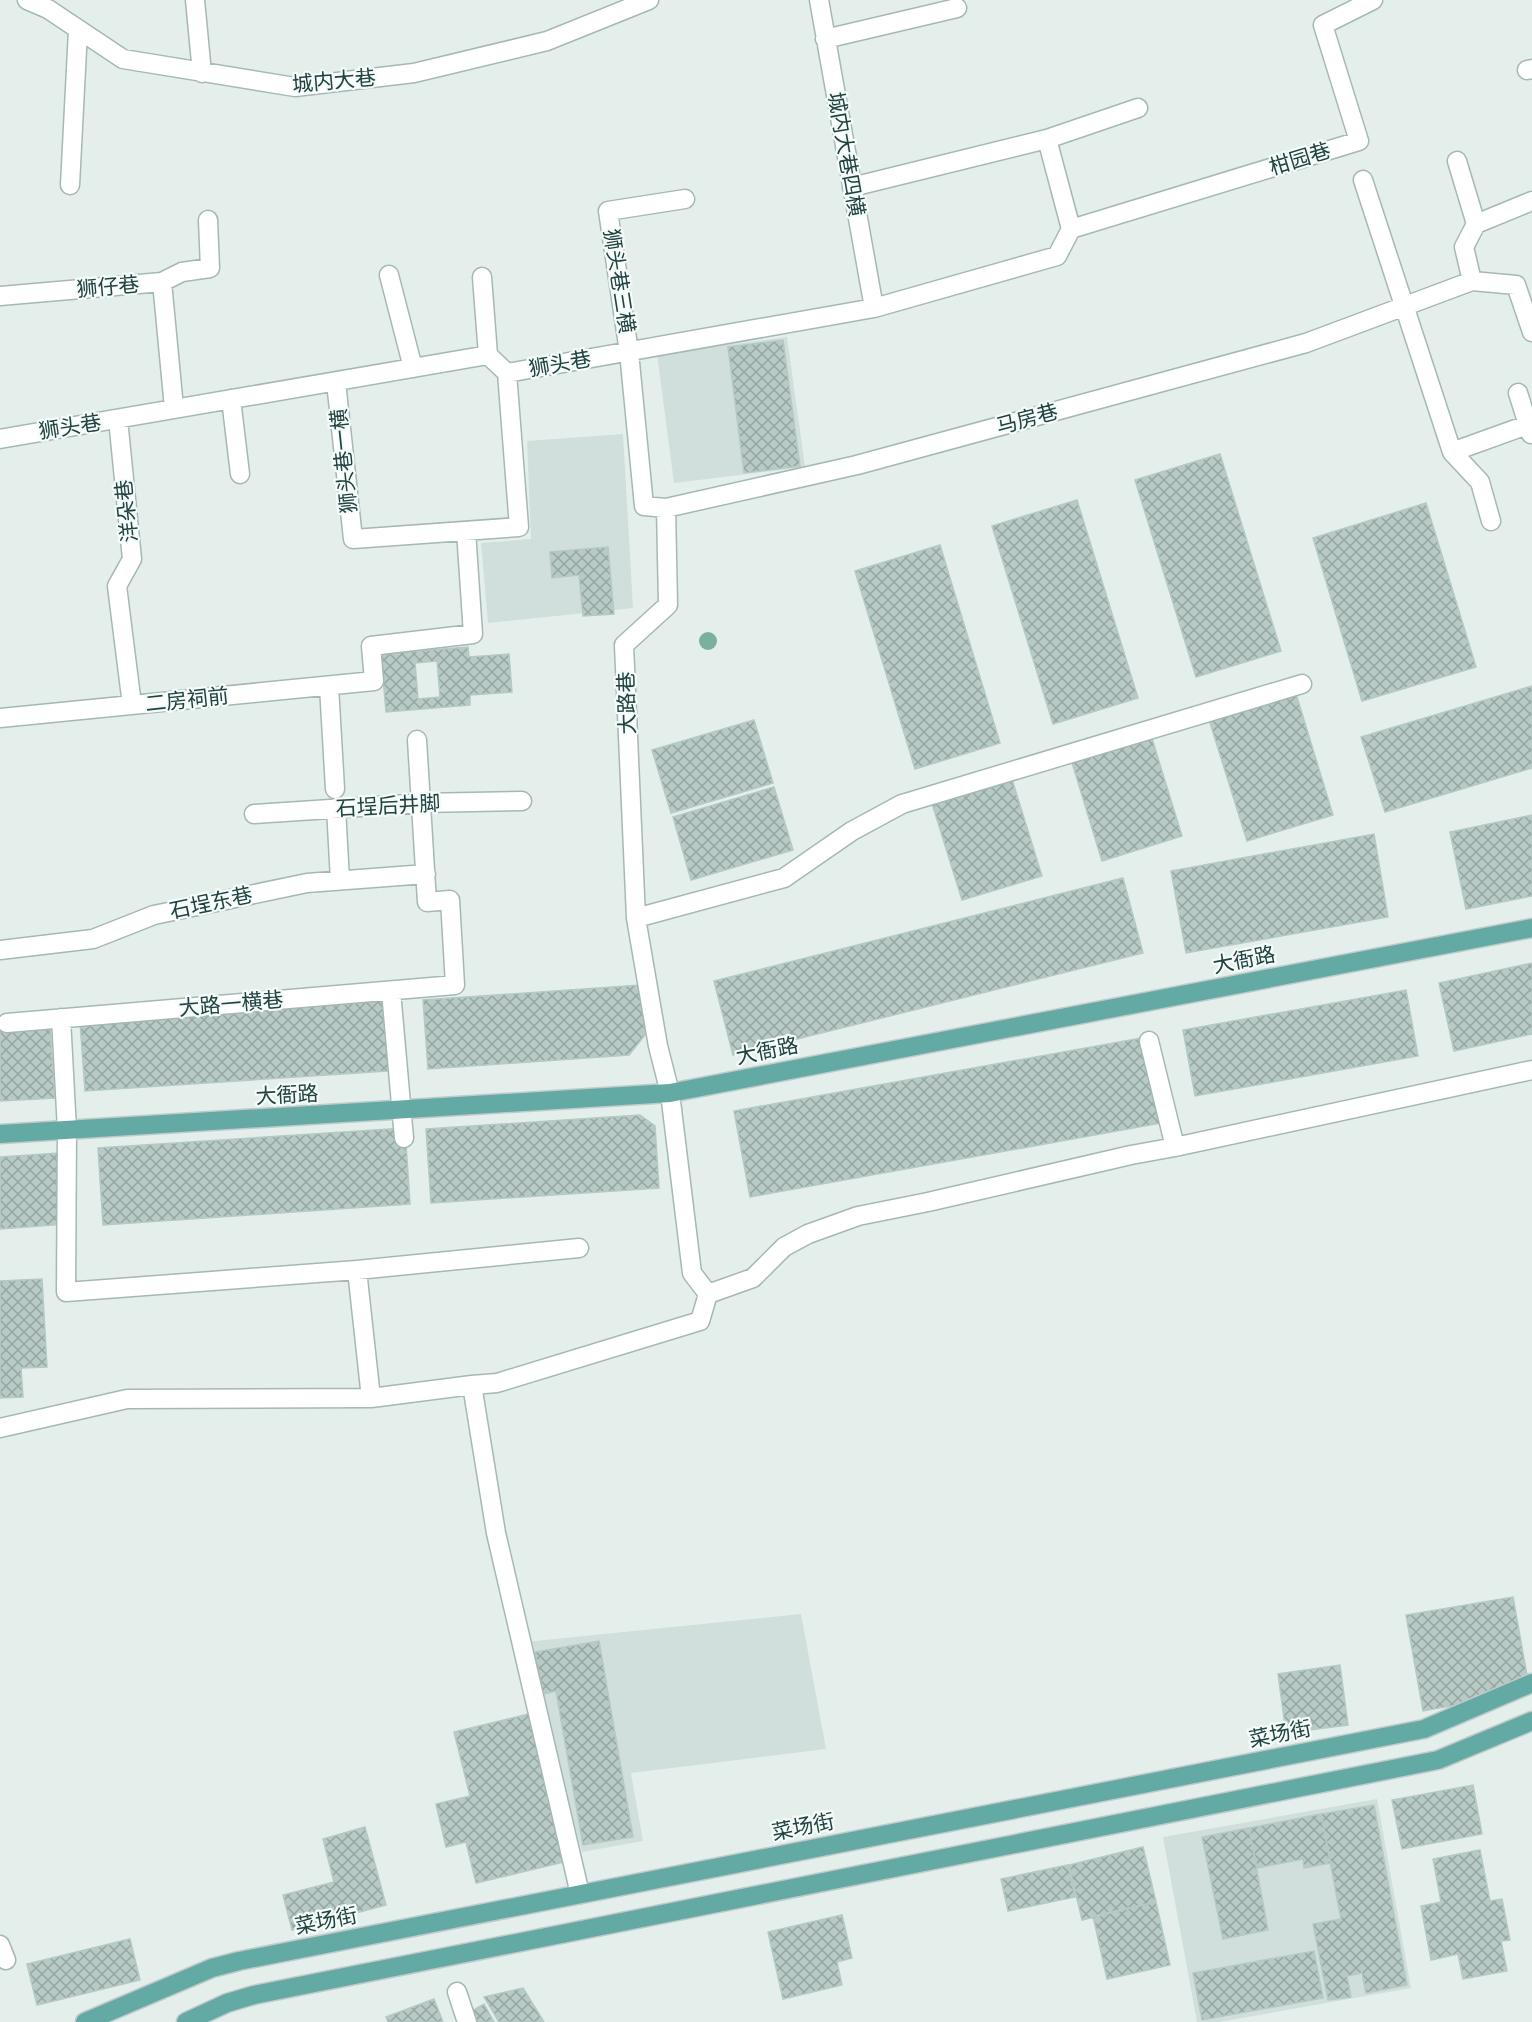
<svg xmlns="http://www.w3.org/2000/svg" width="1532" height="2022" viewBox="0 0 1532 2022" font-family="Karla,'Noto Sans SC',sans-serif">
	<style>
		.built { fill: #d1dfdc }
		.building { fill: url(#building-cross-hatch); stroke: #b5c9c5; stroke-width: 1.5; fill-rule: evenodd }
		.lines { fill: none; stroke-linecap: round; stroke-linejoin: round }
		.minor-casing { stroke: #a5b8b5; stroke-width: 21 }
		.major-casing { stroke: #c1caca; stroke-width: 21 }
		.minor { stroke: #fff; stroke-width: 18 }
		.major { stroke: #63aaa5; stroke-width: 18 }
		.tree { fill: #7bb19c }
		.labels { text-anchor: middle; stroke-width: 4.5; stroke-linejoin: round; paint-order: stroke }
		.street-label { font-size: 21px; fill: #204341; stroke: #f5fbf9 }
	</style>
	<defs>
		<pattern id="building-cross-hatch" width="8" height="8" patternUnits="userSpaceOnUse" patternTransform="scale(1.5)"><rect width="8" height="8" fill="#b8cac6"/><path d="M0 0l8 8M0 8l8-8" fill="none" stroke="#95a6a2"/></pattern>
	</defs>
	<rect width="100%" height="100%" fill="#e4efec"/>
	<!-- built -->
	<path class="built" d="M787 337 805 467 674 483 657 354Z
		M623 434 633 608 488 623 481 543 531 539 527 441Z
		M801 1614 826 1749 631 1773 643 1841 582 1852 525 1642Z
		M1377 1799 1411 1988 1220 2022H1197L1163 1837Z"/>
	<!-- building -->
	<path class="building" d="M783 340 800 466 744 473 728 347Z
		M1220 454 1281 651 1196 677 1135 480Z
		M1077 500 1138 698 1053 724 992 526Z
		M1426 503 1476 667 1362 701 1313 538Z
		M940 545 1000 743 915 769 855 571Z
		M608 547 614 614 583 616 579 575 552 578 550 552Z
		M468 647 469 657 509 654 512 692 470 695V705L386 712 381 654ZM437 661 440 697 418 699 415 663Z
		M1293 684 1333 815 1247 841 1206 710Z
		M1532 686V768L1385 812 1361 737Z
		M754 720 773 783 671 813 652 750Z
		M1150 732 1182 836 1102 861 1070 756Z
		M1010 773 1042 876 962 900 930 797Z
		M774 787 793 850 691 880 673 817Z
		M1532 815V896L1466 909 1450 832Z
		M1374 834 1388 917 1186 953 1171 871Z
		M1123 878 1143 953 733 1055 714 981Z
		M1532 963V1034L1454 1051 1439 983Z
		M641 985 645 1035 629 1055 428 1069 423 1000Z
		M1406 990 1418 1056 1195 1096 1183 1030Z
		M397 1000 402 1070 85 1091 80 1022Z
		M50 1027 55 1098 0 1101V1030Z
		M1152 1036 1167 1122 750 1197 734 1111Z
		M640 1115 655 1126 659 1188 431 1203 426 1129Z
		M405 1128 410 1204 103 1225 98 1148Z
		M59 1153 65 1224 0 1229V1157Z
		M42 1279 47 1367 21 1368 23 1397 0 1398V1281Z
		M1513 1597 1530 1692 1423 1711 1406 1615Z
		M599 1641 633 1837 583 1845 556 1691 543 1694 535 1652Z
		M1340 1665 1348 1725 1286 1733 1278 1674Z
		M529 1714 564 1862 476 1883 466 1842 446 1847 436 1804 470 1796 454 1732Z
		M1473 1785 1482 1834 1402 1849 1392 1800Z
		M1374 1805 1407 1985 1366 1993 1362 1973 1347 1976 1351 1997 1328 2000 1313 1924 1341 1919 1321 1814Z
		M1321 1814 1331 1863 1304 1868 1303 1859 1257 1868 1249 1828Z
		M365 1827 386 1905 292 1930 283 1895 334 1882 323 1839Z
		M1249 1828 1268 1930 1223 1939 1202 1837Z
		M1143 1847 1156 1902 1082 1920 1069 1865Z
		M1480 1850 1490 1901 1502 1899 1510 1940 1501 1941 1507 1971 1463 1979 1458 1954 1431 1960 1421 1906 1441 1902 1433 1859Z
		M1068 1865 1075 1897 1008 1911 1001 1879Z
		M1156 1902 1170 1965 1107 1979 1093 1916Z
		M842 1915 852 1958 837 1962 842 1985 783 1999 768 1932Z
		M130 1939 140 1980 37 2005 27 1964Z
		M1314 1951 1323 1998 1202 2020 1193 1973Z
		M523 1988 544 2022H499L484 1997Z
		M434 1999 443 2022H388L386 2017Z
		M484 2004 494 2022H476L470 2012Z"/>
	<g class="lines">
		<defs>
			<path id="minor" d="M27 0 48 9 123 59 295 87 414 73 547 41 649 0
				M195 0 202 73
				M819 0 874 308
				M825 39 957 8
				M1527 70 1532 69
				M1047 139 1071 229
				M1457 161 1476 224
				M1363 180 1452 452 1527 425 1532 421
				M70 185 78 30
				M852 187 1047 139 1138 108
				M685 199 608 211 629 352 644 506 666 508 857 465 1306 343 1472 281 1464 247 1476 224
				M1476 224 1532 201
				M1071 229 1359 141 1323 25 1373 0
				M389 275 413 368
				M482 277 488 355
				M1472 281 1516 285 1532 332
				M162 282 182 272 210 268 208 220
				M0 296 162 282 174 408
				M336 382 353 539 519 527 507 373
				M1518 393 1531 434
				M231 399 240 474
				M118 419 132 559 117 586 132 705
				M0 439 488 355 507 373 874 308 1057 256 1071 229
				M1452 452 1480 482 1491 521
				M666 508 668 605 624 645 636 918 658 1046 670 1093 692 1273 708 1294 753 1278 784 1247 808 1234 858 1216 928 1202 1131 1155 1175 1147 1532 1070
				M329 686 335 789
				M0 718 374 681 371 646 473 634 466 531
				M336 808 340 880
				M254 814 421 803 522 801
				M636 918 784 878 852 831 902 804 1302 684
				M0 950 93 939 154 915 307 883 426 874
				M391 991 404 1138
				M61 1018 67 1130 66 1292 357 1270 579 1248
				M7 1023 455 985 450 900 427 902 417 740
				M1149 1041 1175 1147
				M357 1270 371 1398 472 1385 496 1533 580 1894
				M472 1385 497 1383 700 1321 708 1294
				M0 1428 127 1399 371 1398
				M0 1945 6 1960
				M457 1992 467 2022"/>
			<path id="major" d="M0 1134 670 1093 1532 928
				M85 2022 212 1968 239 1961 1424 1729 1532 1683
				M186 2022 227 2003 254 1995 1438 1760 1532 1721"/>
		</defs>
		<!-- minor casing -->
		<use href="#minor" class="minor-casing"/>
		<!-- major casing -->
		<use href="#major" class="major-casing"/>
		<!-- minor -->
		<use href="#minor" class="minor"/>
		<!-- major -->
		<use href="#major" class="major"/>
	</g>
	<!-- trees -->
	<circle class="tree" cx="708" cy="641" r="9"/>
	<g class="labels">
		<!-- street labels -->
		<g class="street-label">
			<text transform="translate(334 81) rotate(-5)" y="7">城内大巷</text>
			<text transform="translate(846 154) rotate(80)" y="7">城内大巷四横</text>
			<text transform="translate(1300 159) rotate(-17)" y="7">柑园巷</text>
			<text transform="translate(619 281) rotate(81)" y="7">狮头巷三横</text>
			<text transform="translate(108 287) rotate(-5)" y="7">狮仔巷</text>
			<text transform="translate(560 364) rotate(-10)" y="7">狮头巷</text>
			<text transform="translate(1027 419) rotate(-15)" y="7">马房巷</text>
			<text transform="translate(70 427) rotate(-9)" y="7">狮头巷</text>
			<text transform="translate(344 461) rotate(-96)" y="7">狮头巷一横</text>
			<text transform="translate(127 511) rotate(-96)" y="7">洋朵巷</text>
			<text transform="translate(187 700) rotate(-6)" y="7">二房祠前</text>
			<text transform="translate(627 703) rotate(-92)" y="7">大路巷</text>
			<text transform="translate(388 806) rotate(-3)" y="7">石埕后井脚</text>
			<text transform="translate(211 903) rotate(-12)" y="7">石埕东巷</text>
			<text transform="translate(1244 960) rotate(-11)" y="7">大衙路</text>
			<text transform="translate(231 1004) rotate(-5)" y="7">大路一横巷</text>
			<text transform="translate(767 1051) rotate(-11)" y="7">大衙路</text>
			<text transform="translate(287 1095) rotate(-3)" y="7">大衙路</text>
			<text transform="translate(1280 1734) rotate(-11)" y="7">菜场街</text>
			<text transform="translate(803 1827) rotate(-11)" y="7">菜场街</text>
			<text transform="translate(326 1921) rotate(-11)" y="7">菜场街</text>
		</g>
	</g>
</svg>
